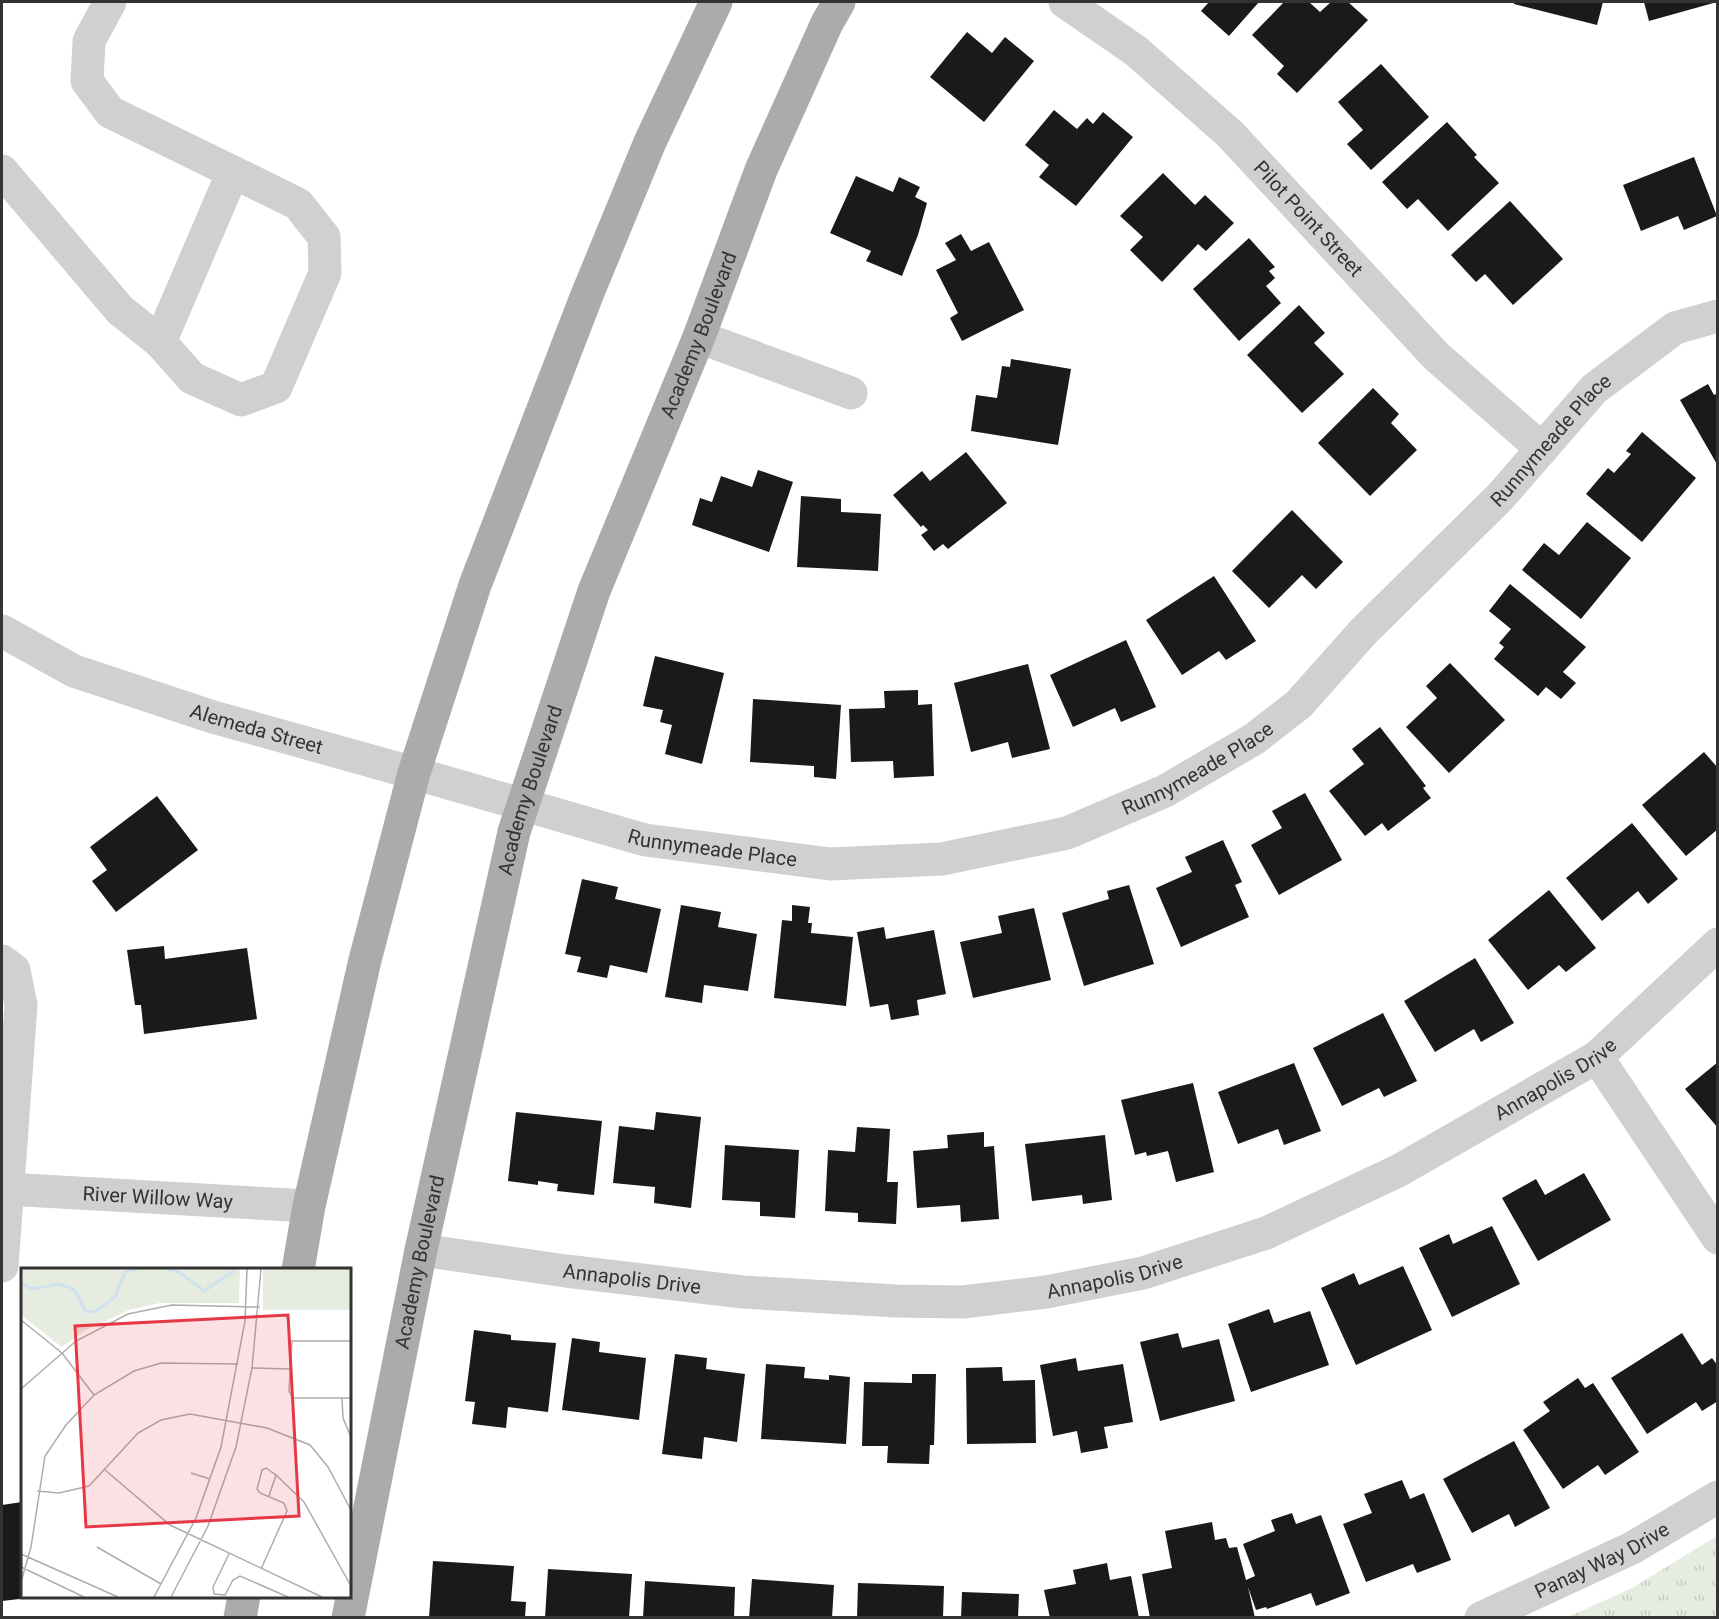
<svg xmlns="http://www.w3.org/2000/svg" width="1719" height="1619" viewBox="0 0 1719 1619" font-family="Roboto,sans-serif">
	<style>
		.park { fill: url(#park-tufts) }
		.building { fill: #1a1a1a }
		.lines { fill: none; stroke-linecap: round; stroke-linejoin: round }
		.minor { stroke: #d0d0d0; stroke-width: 33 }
		.major { stroke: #ababab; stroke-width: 33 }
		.labels { text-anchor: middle; stroke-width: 6; stroke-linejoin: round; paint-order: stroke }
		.street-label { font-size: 20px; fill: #333; stroke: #fff }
		.inset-river { fill: none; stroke: #cfe2ee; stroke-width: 3 }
		.inset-road { fill: none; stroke: #adadad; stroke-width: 1.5 }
		.view { fill: #e63946; fill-opacity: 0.15; stroke: #e63946; stroke-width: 3 }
		.inset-edge { fill: none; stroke: #333; stroke-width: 3 }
	</style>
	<defs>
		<pattern id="park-tufts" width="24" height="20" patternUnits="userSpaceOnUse" patternTransform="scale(1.5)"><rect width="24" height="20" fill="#e6ecdf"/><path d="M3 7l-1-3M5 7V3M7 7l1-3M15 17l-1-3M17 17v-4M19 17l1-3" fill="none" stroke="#c6cbc0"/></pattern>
	</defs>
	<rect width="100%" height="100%" fill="#fff"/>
	<!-- park -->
	<path class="park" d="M1717 1536V1617H1568L1632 1588Z"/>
	<!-- building -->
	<path class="building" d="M1209 2H1259L1229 36 1201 11Z
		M1284 2H1309L1320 12 1331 2H1348L1368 20 1297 93 1277 74 1284 66 1252 35Z
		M1514 2H1603L1597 25 1514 4Z
		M1644 2H1717L1649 21Z
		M967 32 992 53 1005 37 1034 61 984 122 930 77Z
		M1381 64 1429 117 1371 170 1347 144 1363 130 1338 102Z
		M1054 110 1077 129 1087 118 1093 124 1103 112 1133 137 1076 206 1039 177 1049 165 1025 145Z
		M1447 122 1477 155 1474 157 1499 183 1448 231 1418 199 1407 209 1382 182Z
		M1694 157 1717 216 1684 230 1678 216 1641 231 1623 185Z
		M1163 173 1195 205 1205 195 1234 223 1206 251 1198 244 1162 282 1130 250 1143 237 1120 216Z
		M856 176 893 192 899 177 920 187 915 197 927 203 918 235 902 276 866 261 871 251 830 233Z
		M1510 201 1563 259 1513 305 1485 274 1476 282 1451 255Z
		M961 234 971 251 989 242 1024 310 962 341 950 318 958 313 936 270 956 260 945 243Z
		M1249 238 1275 267 1269 271 1275 278 1266 286 1281 303 1239 341 1193 289Z
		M1299 305 1325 333 1314 343 1344 374 1302 413 1247 355Z
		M1011 359 1071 369 1058 445 971 431 976 395 997 398 1002 366 1010 367Z
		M1708 384 1714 395 1718 393V466L1680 400Z
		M1373 388 1399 414 1391 423 1417 450 1370 496 1318 443Z
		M1642 432 1696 478 1642 542 1586 494 1608 468 1614 473 1631 454 1626 451Z
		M966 452 1007 503 948 549 943 544 934 551 921 535 928 530 923 525 921 527 893 495 922 471 930 481Z
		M758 470 793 482 769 552 692 525 700 498 712 502 721 476 752 487Z
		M801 496 841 499V512L881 514 878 571 797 567Z
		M1292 510 1343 562 1316 589 1302 575 1269 608 1232 571Z
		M1587 522 1631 558 1581 619 1522 570 1544 543 1559 555Z
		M1214 576 1256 641 1226 660 1219 651 1182 675 1146 620Z
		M1510 584 1586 647 1563 672 1576 683 1561 699 1546 687 1538 696 1494 659 1504 647 1499 643 1511 629 1489 611Z
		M1126 640 1156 707 1121 722 1115 708 1073 727 1050 675Z
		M655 656 724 673 702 764 665 754 672 725 660 722 663 710 643 706Z
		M1450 663 1505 720 1449 773 1406 727 1437 698 1426 686Z
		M1028 664 1050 749 1012 758 1008 742 971 752 954 683Z
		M918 690V705L932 704 934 776 894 778 893 761 851 762 849 709 885 708 884 691Z
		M753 699 841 705 836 779 814 777V766L750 762Z
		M1380 727 1426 786 1423 788 1431 798 1388 831 1382 823 1365 836 1329 791 1364 764 1352 749Z
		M1704 752 1718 768V829L1686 856 1642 805Z
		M1305 793 1342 860 1279 895 1251 845 1282 828 1272 811Z
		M157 796 198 850 116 912 92 881 107 870 90 847Z
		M1632 823 1678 879 1648 904 1638 891 1602 921 1566 878Z
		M1223 840 1242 882 1235 885 1249 917 1181 947 1156 888 1192 872 1185 857Z
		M582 879 618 887 615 899 661 909 647 973 610 965 607 978 577 972 581 957 565 954Z
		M1129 885 1154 964 1084 986 1062 913 1109 899 1107 891Z
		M1549 890 1596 948 1566 972 1559 965 1528 990 1488 940Z
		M681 905 721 912 718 927 757 934 748 991 704 985 702 1003 665 997Z
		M792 905 810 907 808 923H812L811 933 853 937 846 1006 774 998 782 920 792 921Z
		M1034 908 1051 980 973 998 960 942 1002 933 998 916Z
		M884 927 886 939 934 930 946 994 917 1000 919 1015 891 1020 888 1004 870 1007 857 932Z
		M164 946 165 959 247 948 257 1019 144 1034 141 1005H135L127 950Z
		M1475 958 1514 1023 1481 1042 1474 1029 1435 1052 1404 1001Z
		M1383 1013 1417 1081 1384 1097 1379 1088 1342 1106 1313 1048Z
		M1718 1062V1128L1685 1089Z
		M1294 1063 1321 1131 1284 1145 1278 1129 1238 1144 1218 1092Z
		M1193 1083 1214 1172 1176 1182 1168 1151 1147 1156 1146 1152 1135 1155 1121 1100Z
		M516 1112 602 1121 594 1195 557 1191 558 1184 538 1181V1185L508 1181Z
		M656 1112 701 1117 691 1208 654 1203 655 1187 613 1183 619 1126 654 1130Z
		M857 1127 890 1129 887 1182H898L896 1224 858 1222V1213L825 1211 828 1150 855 1152Z
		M984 1132V1147L994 1146 999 1219 961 1222 960 1205 917 1208 913 1151 948 1148 947 1135Z
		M1105 1135 1112 1200 1083 1204 1082 1195 1032 1201 1025 1144Z
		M725 1145 799 1150 795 1218 760 1216V1202L722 1200Z
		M1584 1173 1611 1220 1538 1261 1502 1198 1536 1179 1545 1195Z
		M1492 1226 1520 1284 1452 1317 1419 1248 1449 1234 1453 1244Z
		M1403 1266 1432 1330 1356 1365 1321 1288 1354 1273 1359 1285Z
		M1269 1309 1274 1323 1310 1311 1329 1365 1251 1392 1228 1324Z
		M474 1330 511 1335V1340L556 1343 548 1412 508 1407 506 1428 472 1424 475 1402 465 1401Z
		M1178 1333 1182 1348 1219 1339 1235 1401 1160 1421 1140 1342Z
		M1682 1333 1702 1365 1712 1358 1718 1366V1401L1702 1411 1696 1402 1647 1434 1611 1378Z
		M572 1338 600 1342 599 1352 646 1358 639 1420 562 1410Z
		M675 1354 707 1358 706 1369 745 1374 737 1442 704 1437 702 1459 662 1454Z
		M1076 1358 1078 1371 1123 1364 1133 1422 1104 1427 1108 1448 1081 1453 1077 1431 1053 1436 1040 1365Z
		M766 1364 805 1367 804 1378 829 1380V1375L850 1377 846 1444 761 1439Z
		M1002 1367 1003 1381 1035 1380 1036 1443 967 1444 966 1368Z
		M912 1374H936L934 1445H930L929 1464 887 1463 888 1446H862L864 1382 912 1383Z
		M1578 1378 1585 1388 1593 1383 1639 1452 1605 1475 1598 1465 1563 1489 1523 1430 1550 1411 1543 1402Z
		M1514 1441 1550 1508 1515 1527 1509 1514 1472 1533 1443 1479Z
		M1402 1480 1410 1499 1424 1493 1451 1560 1417 1573 1413 1564 1366 1582 1343 1524 1372 1513 1364 1494Z
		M22 1502V1596L28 1598 2 1601V1505Z
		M1292 1513 1296 1524 1321 1515 1350 1593 1316 1606 1311 1593 1267 1609 1266 1607 1256 1610 1248 1587 1255 1618H1150L1142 1574 1172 1568 1165 1531 1212 1522 1215 1540 1226 1538 1229 1548 1237 1547 1246 1580 1255 1576 1243 1544 1275 1531 1271 1520Z
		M433 1561 514 1566 511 1601 526 1602 525 1618H429Z
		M1107 1563 1110 1580 1131 1576 1139 1618H1050L1044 1590 1076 1584 1073 1570Z
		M548 1569 632 1574 629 1618H545Z
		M752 1579 834 1585 832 1618H749Z
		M645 1581 735 1587 734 1618H643Z
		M858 1583 944 1586 943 1618H857Z
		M962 1592 1019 1594 1018 1618H961Z"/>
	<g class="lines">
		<!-- minor -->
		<g class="minor">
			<path d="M110 2 89 41 87 81 110 112 298 204 324 237 325 273 276 387 241 400 192 378 160 342 233 172"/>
			<path id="s1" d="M1065 2 1136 51 1230 134 1436 356 1542 449"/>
			<path d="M2 171 120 310 160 342"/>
			<path d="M699 337 851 393"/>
			<path id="s2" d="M2 631 74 671 213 717 414 773 645 840 830 864 942 859 1067 833 1165 791 1254 739 1299 704 1363 632 1500 497 1594 389 1675 328 1718 316"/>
			<path d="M2 961 14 970 21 1005 2 1266"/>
			<path d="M1597 1057 1718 1238"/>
			<path id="s3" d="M6 1189 309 1206"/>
			<path id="s4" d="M421 1250 566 1271 743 1292 896 1301 963 1302 1046 1292 1143 1273 1266 1233 1398 1171 1597 1057 1718 944"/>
			<path id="s5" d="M1481 1618 1632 1548 1718 1497"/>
		</g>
		<!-- major -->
		<g class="major">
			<path d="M298 1270 309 1206 365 960 414 773 475 585 587 295 650 142 716 2"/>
			<path d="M240 1618 244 1596"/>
			<path id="s6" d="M348 1618 421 1250 514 832 594 591 699 337 761 170 827 23 839 2"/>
		</g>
	</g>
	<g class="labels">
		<!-- street labels -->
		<g class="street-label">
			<text dy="7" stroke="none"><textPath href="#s1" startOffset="327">Pilot Point Street</textPath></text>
			<text dy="7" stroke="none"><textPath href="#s6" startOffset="1334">Academy Boulevard</textPath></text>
			<text dy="7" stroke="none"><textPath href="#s2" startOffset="1736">Runnymeade Place</textPath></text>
			<text dy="7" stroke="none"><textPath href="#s2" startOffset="274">Alemeda Street</textPath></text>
			<text dy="7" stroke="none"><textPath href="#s2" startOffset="1250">Runnymeade Place</textPath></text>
			<text dy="7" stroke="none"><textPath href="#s6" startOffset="848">Academy Boulevard</textPath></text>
			<text dy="7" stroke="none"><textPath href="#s2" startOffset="746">Runnymeade Place</textPath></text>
			<text dy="7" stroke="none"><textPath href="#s4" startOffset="1185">Annapolis Drive</textPath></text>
			<text dy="7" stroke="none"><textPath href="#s3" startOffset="152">River Willow Way</textPath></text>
			<text dy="7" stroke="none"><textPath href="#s6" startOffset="363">Academy Boulevard</textPath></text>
			<text dy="7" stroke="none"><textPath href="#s4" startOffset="699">Annapolis Drive</textPath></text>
			<text dy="7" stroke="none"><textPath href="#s4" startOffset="213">Annapolis Drive</textPath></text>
			<text dy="7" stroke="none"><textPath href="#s5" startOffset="134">Panay Way Drive</textPath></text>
		</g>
	</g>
	<!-- overview -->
	<g transform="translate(21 1268)">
		<rect width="330" height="330" fill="#fff"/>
		<path d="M0 1H219L218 35H139L108 42 65 62 41 79 0 47ZM242 1H330V42H242Z" fill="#e6ecdf"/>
		<path class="inset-river" d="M146 1 158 4 183 23 213 3M0 15 10 21 37 16 48 19 55 24 64 43 74 44 94 29 104 4 117 1"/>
		<path class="inset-road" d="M0 52 41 85 73 127M330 73H271L268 123 272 130H330M231 100 269 101M0 121 55 73 107 46 151 37 239 39M321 130 322 150 330 169M84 202 149 257 301 329M170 205 189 211M255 207 283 234 330 318M16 223 38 225 68 218 117 165 140 152 169 146 246 160 289 177 307 199 330 242M76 279 140 316M0 286 97 329M208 286 192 319 193 326 204 327 212 312 219 308 267 329M0 299 63 329M240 301 266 243 263 235 239 225 236 221 241 202 245 200 255 207 248 228M0 314 10 279 24 188 45 157 73 127 113 103 140 95 217 96M133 329 175 250 200 179 224 53 226 1M150 329 187 258 215 179 231 100 240 1"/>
		<path class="view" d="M267 47 278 248 65 259 54 58Z"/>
		<rect width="330" height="330" class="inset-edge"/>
	</g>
	<!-- border -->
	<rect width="1719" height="1619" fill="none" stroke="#333333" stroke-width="6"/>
</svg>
